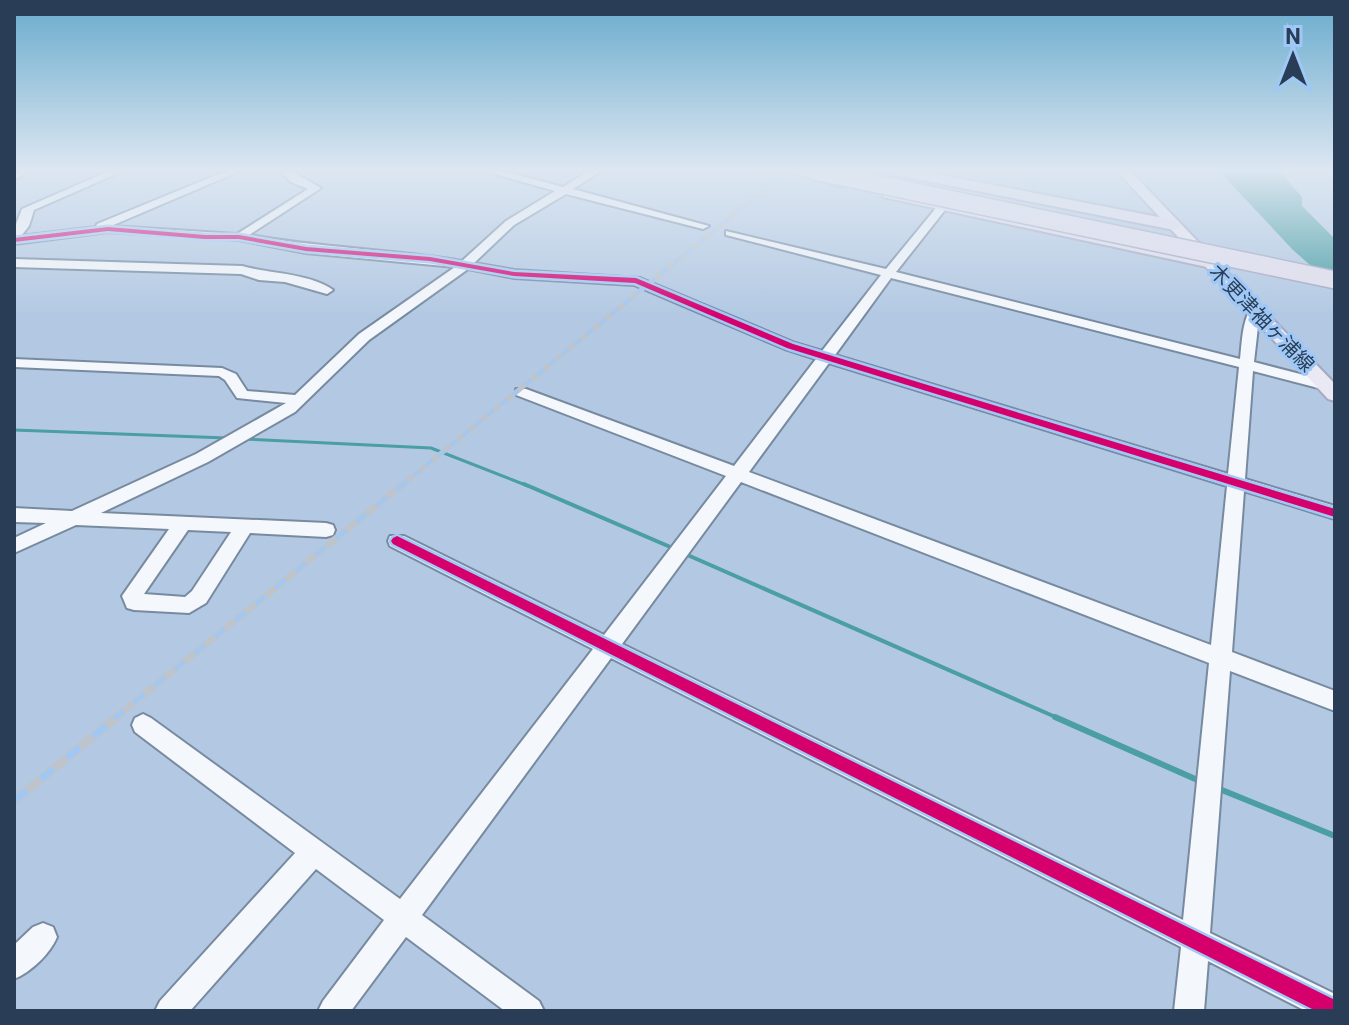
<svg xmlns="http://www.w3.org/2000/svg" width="1349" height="1025" viewBox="0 0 1349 1025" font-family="Roboto,'Noto Sans JP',sans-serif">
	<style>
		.water { fill: #4a9ea4 }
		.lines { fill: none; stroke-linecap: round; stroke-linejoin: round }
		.stream-far2 { stroke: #4a9ea4; stroke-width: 3 }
		.stream-far1 { stroke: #4a9ea4; stroke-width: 4 }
		.stream { stroke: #4a9ea4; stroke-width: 6 }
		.minor-casing { stroke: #778aa0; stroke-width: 4 }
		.major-casing { stroke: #a4a8c1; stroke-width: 4 }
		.highway-casing { stroke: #a4a8c1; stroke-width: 4 }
		.minor { fill: #f4f7fb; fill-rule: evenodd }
		.major { fill: #e9e8f3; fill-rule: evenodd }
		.highway { fill: #e3dfed; fill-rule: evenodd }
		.rail-far2-casing { stroke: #bdc4cc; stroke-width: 5 }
		.rail-far1-casing { stroke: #bdc4cc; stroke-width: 7 }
		.rail-casing { stroke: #bdc4cc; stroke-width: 9 }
		.rail-far2 { stroke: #9fc8f7; stroke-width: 3; stroke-dasharray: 8; stroke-linecap: butt }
		.rail-far1 { stroke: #9fc8f7; stroke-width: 4; stroke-dasharray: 13; stroke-linecap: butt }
		.rail { stroke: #9fc8f7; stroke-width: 6; stroke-dasharray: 17; stroke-linecap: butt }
		.highway-bridge-casing { stroke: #a4a8c1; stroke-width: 20; stroke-linecap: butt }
		.highway-bridge { stroke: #e3dfed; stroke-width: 17 }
		.cycleway-casing { stroke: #9fc8f7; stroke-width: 5 }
		.cycleway { fill: #d6006c; fill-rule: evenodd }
		.labels { text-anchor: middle; stroke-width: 6; stroke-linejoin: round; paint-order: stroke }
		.far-street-label { font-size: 20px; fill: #293e56; stroke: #9fc8f7 }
	</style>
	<rect width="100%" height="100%" fill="#b3c9e3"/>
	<!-- water -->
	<path class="water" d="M1219 171H1279L1302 197V206L1335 239V287L1293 250Z"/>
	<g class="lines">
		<!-- stream-far2 -->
		<path class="stream-far2" d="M14 430 227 438
			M244 439 431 448 528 486"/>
		<!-- stream-far1 -->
		<path class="stream-far1" d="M524 484 675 549
			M683 553 1060 719"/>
		<!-- stream -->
		<path class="stream" d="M1055 717 1202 782
			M1217 788 1335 836"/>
		<defs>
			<path id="minor" d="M17 171H29L14 180Z
				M109 171H123L34 210 29 226 21 236 96 227 97 224 226 171H240L111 226 237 234 308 189 291 182 280 171H291L321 188 249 235C320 248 392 249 462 261L506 221 555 191 484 171H502L563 187 589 171H601L573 189 709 226 703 229 566 194 514 225 474 263 514 270 640 278 795 343 822 351 881 275 726 235V231L886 269 936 208 940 207 945 210 896 272 1240 359C1242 341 1242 325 1250 309H1260L1254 362 1331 382 1334 385 1326 390 1253 371 1245 479 1335 506V519L1244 491 1232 652 1335 691V711L1230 671 1210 933 1335 994V1011H1306L1208 961 1204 1011H1174L1181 947 611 658 422 915 539 1001 544 1011H505L406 937 351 1011H318L323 1001 384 920 316 869 190 1011H155L160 1001 295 853 135 732 132 725 135 718 143 714 151 718 400 899 593 649 390 546 388 541 390 536H404L604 635 726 476 516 395V389H526L734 466 816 359 785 349 634 285 514 278 468 269 369 340 295 412 208 462 101 513 326 523 333 525 335 530 333 535 326 537 250 533 206 603 189 613 134 610 127 608 122 596 169 529 76 525 14 553V538L46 523 14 522V508L72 511 196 454 286 403 237 398 225 380 219 376 14 367V359L222 368 236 374 247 391 295 395 359 334 455 267 306 253 239 240 108 232 14 244V229L22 209ZM891 278 1239 367 1228 474 835 355ZM829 363 1227 486 1211 645 749 472ZM741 482 1209 663 1183 920 622 644ZM188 530 231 532 192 591 185 597 144 594Z
				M14 259 242 266C270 274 309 273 333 290L327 294 285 282 259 280 241 274 14 267Z
				M43 923 53 927 57 937C50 954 31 972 14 979V945L33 927Z"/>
			<path id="major" d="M1117 171H1130L1335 384V401L1328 399Z"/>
			<path id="highway" d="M788 171H813L849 183 842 187Z
				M890 171H921L1174 220 1182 225 1174 230 897 175Z
				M888 189 1207 257 1216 262 1207 267 883 197V191Z"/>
		</defs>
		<!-- minor casing -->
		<use href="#minor" class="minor-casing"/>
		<!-- major casing -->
		<use href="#major" class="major-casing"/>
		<!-- highway casing -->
		<use href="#highway" class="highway-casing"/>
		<!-- minor -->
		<use href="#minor" class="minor"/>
		<!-- major -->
		<use href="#major" class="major"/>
		<!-- highway -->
		<use href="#highway" class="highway"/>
		<defs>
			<path id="rail-far2" d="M401 486 787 171"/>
			<path id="rail-far1" d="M114 719 403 484"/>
			<path id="rail" d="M14 801 117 717"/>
		</defs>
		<!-- rail-far2 casing -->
		<use href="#rail-far2" class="rail-far2-casing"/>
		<!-- rail-far1 casing -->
		<use href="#rail-far1" class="rail-far1-casing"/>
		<!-- rail casing -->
		<use href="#rail" class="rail-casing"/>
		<!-- rail-far2 -->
		<use href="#rail-far2" class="rail-far2"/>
		<!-- rail-far1 -->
		<use href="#rail-far1" class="rail-far1"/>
		<!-- rail -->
		<use href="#rail" class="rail"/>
		<defs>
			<path id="highway-bridge" d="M815 171 1335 280"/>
		</defs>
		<!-- highway-bridge casing -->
		<use href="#highway-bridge" class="highway-bridge-casing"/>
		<!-- highway-bridge -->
		<use href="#highway-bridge" class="highway-bridge"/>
		<defs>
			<path id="cycleway" d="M108 227 205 235H239L306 247 430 257 514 272 636 278 793 344 1335 509V517L787 348 635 283 514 276 430 261 306 251 239 239H205L108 231 14 242V238Z
				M397 536 1335 1000V1011H1316L393 544 391 541 393 538Z"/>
		</defs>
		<!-- cycleway casing -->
		<use href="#cycleway" class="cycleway-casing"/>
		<!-- cycleway -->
		<use href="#cycleway" class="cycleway"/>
	</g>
	<!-- sky -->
	<linearGradient id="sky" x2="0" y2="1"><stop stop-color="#69abcd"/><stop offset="0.54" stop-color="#dde7f2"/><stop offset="1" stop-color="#dde7f2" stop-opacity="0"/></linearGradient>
	<rect width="1349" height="315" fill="url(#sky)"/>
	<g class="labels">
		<!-- far-street labels -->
		<g class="far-street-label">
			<text transform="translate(1262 318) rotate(46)" y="7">木更津袖ヶ浦線</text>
		</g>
	</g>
	<!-- border -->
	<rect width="1349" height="1025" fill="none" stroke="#293e56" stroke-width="32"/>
	<!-- north arrow -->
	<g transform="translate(1293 56)" stroke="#9fc8f7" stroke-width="6" paint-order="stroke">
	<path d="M0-6L14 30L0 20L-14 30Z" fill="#293e56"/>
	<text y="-12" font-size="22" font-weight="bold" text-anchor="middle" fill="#293e56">N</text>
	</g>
</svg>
